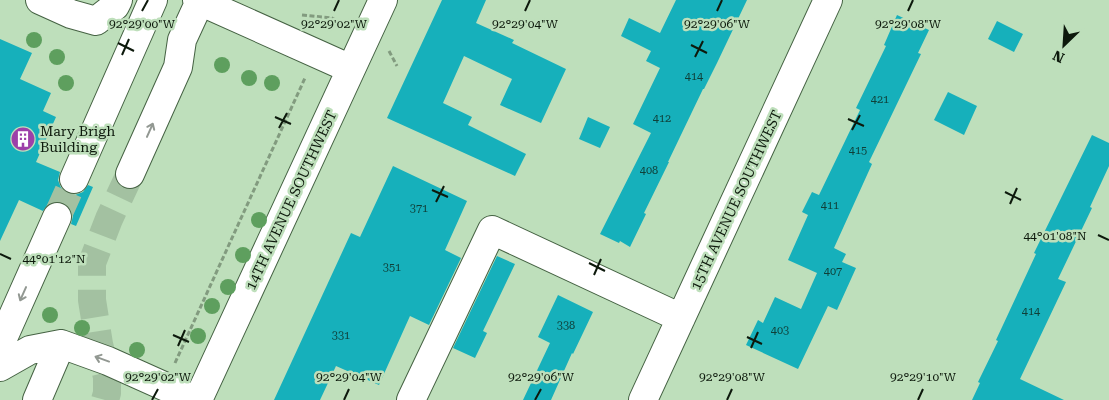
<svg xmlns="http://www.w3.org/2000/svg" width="1109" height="400" viewBox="0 0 1109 400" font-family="'Roboto Serif',serif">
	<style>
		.building { fill: #16b0bb }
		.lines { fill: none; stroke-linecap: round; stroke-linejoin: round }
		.minor-tunnel { stroke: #a3c1a1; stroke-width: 28; stroke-dasharray: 28 14; stroke-linecap: butt }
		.minor-casing { stroke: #456243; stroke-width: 30 }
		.path { stroke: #829b7f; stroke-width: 3; stroke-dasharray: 5 2.5; stroke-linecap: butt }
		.minor { stroke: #fff; stroke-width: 28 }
		.tree { fill: #5e9f5e }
		.oneway { stroke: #929892 }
		.ticks { fill: none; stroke: #0d190c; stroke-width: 2 }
		.labels { text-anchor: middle; stroke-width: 5; stroke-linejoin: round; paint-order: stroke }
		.number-label { font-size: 11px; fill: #0f3f38 }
		.poi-label { font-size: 14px; fill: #0d190c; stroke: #bedfbb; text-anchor: start }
		.street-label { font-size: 14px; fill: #0d190c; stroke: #bedfbb }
		.ticks-label { font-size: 12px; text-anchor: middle; fill: #0d190c; stroke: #bedfbb; stroke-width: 5; stroke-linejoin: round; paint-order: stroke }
	</style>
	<rect width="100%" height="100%" fill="#bedfbb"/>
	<!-- building -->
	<path class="building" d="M442 0H486L476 23 514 40 512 43 566 69 541 123 500 105 512 79 464 56 443 103 472 117 468 125 526 154 515 176 387 118Z
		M676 0H747L717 63 704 89H703L668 162H669L644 213 646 214 630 247 620 241 619 243 600 234 651 133 633 124 660 68 646 61 651 51 621 36 629 18 660 33Z
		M897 15 929 30 918 53 921 54 869 162 872 164 834 248 846 254 842 262 856 268 837 310 828 306 798 369 746 345 758 320 763 323 775 297 801 309 817 273 788 260 808 215 802 212 812 192 819 195 860 110 856 108 886 46 884 45Z
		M997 21 1023 34 1014 52 988 39Z
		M0 39 32 53 20 79 51 93 43 111 56 117 36 162 60 172 58 180 61 188 68 193 75 195 83 192 88 185 93 187 76 226 71 224 73 216 70 208 63 203 55 202 48 204 43 211 19 200 0 241Z
		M948 92 977 106 964 135 934 120Z
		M588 117 610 127 600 148 579 139Z
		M1092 135 1109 143V166L1090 207 1092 208 1058 279 1066 282 1020 379 1064 400H972L980 383 978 382 998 341 996 340 1036 254 1034 253Z
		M393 166 467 201 445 250 461 258 429 325 410 316 379 385 336 366 320 400H274L351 233 360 237Z
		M497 256 515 264 483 331 487 333 475 358 453 348Z
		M558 295 593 312 573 354 572 353 551 400H523L550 343 538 337Z"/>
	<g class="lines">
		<!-- minor-tunnel -->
		<path class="minor-tunnel" d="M57 217 74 179
			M105 400 107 393V377L99 344 92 300V263L109 219 130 174"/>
		<defs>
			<path id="minor" d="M40 0 71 14 96 21 115 6 118 0
				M197 0 351 69
				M130 174 178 67 182 40 200 1
				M74 179 153 0
				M0 345 57 217
				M0 367 30 350 61 344 108 361 195 400
				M37 400 61 344
				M198 400 383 0
				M411 400 492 230 681 318
				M643 400 828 0"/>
		</defs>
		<!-- minor casing -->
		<use href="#minor" class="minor-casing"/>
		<!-- path -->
		<path class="path" d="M302 15 332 18 344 24
			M327 29 332 18
			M389 51 397 66
			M175 363 305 78"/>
		<!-- minor -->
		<use href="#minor" class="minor"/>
	</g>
	<!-- trees -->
	<g class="tree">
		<circle cx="34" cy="40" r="8"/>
		<circle cx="57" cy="57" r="8"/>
		<circle cx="222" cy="65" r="8"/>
		<circle cx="249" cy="78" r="8"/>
		<circle cx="66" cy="83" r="8"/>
		<circle cx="272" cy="83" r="8"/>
		<circle cx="259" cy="220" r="8"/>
		<circle cx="243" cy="255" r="8"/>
		<circle cx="228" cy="287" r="8"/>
		<circle cx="212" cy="306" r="8"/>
		<circle cx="50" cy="315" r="8"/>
		<circle cx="82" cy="328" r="8"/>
		<circle cx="198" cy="336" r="8"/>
		<circle cx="137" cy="350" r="8"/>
	</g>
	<!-- one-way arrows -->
	<defs><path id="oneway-shaft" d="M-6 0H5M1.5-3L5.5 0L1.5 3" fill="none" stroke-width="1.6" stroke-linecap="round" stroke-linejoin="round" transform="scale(1.25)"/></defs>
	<g class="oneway">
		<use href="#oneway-shaft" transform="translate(150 130) rotate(-66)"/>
		<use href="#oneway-shaft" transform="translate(23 294) rotate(114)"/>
		<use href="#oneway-shaft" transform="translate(102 359) rotate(-160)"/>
	</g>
	<!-- ticks -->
	<path class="ticks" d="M142 11 148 0M334 11 339 0M525 11 530 0M717 11 722 0M908 11 913 0M118 43 134 51M691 45 707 53M122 55 129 39M695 57 703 41M275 117 291 124M848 119 864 126M279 128 287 113M852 130 860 115M432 190 448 197M1005 192 1021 200M436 202 444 186M1010 204 1017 188M1098 235 1109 240M0 254 11 259M589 263 605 271M594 275 601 259M173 335 189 342M747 337 762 344M178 346 185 330M751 348 758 332M152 400 158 389M344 400 349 389M535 400 541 389M727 400 732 389M918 400 923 389"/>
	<!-- icons -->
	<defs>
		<symbol id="building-disc" viewBox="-11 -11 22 22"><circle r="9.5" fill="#9d40a9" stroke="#bedfbb"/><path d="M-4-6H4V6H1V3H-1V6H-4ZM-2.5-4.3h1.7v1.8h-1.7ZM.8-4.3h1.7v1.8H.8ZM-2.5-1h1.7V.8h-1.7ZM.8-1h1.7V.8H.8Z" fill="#fff"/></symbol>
	</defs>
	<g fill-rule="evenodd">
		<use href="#building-disc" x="9" y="125" width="28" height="28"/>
	</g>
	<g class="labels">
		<!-- number labels -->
		<g class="number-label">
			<text x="694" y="80">414</text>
			<text x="880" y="103">421</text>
			<text x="662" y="122">412</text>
			<text x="858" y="154">415</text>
			<text x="649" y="174">408</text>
			<text x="830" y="209">411</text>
			<text x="419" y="212">371</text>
			<text x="392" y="271">351</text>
			<text x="833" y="275">407</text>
			<text x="1031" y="315">414</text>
			<text x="566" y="329">338</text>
			<text x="780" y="334">403</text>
			<text x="341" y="339">331</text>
		</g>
		<!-- poi labels -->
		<g class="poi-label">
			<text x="40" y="136">Mary Brigh<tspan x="40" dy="16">Building</tspan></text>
		</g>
		<!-- street labels -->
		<g class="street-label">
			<text transform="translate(291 200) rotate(-65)" y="5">14TH AVENUE SOUTHWEST</text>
			<text transform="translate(736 200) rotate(-65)" y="5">15TH AVENUE SOUTHWEST</text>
		</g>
	</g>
	<g class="ticks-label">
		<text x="142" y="28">92°29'00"W</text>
		<text x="717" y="28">92°29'06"W</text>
		<text x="334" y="28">92°29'02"W</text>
		<text x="525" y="28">92°29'04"W</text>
		<text x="908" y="28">92°29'08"W</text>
		<text x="1055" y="240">44°01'08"N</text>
		<text x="54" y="263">44°01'12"N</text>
		<text x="158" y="381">92°29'02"W</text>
		<text x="349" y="381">92°29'04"W</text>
		<text x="541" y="381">92°29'06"W</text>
		<text x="732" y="381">92°29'08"W</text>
		<text x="923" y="381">92°29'10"W</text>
	</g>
	<!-- north arrow -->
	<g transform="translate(1064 45) rotate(205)" stroke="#bedfbb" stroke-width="4" paint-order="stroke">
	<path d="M0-4L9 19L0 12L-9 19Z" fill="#0d190c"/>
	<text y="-8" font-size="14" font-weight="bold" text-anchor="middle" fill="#0d190c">N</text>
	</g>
</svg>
